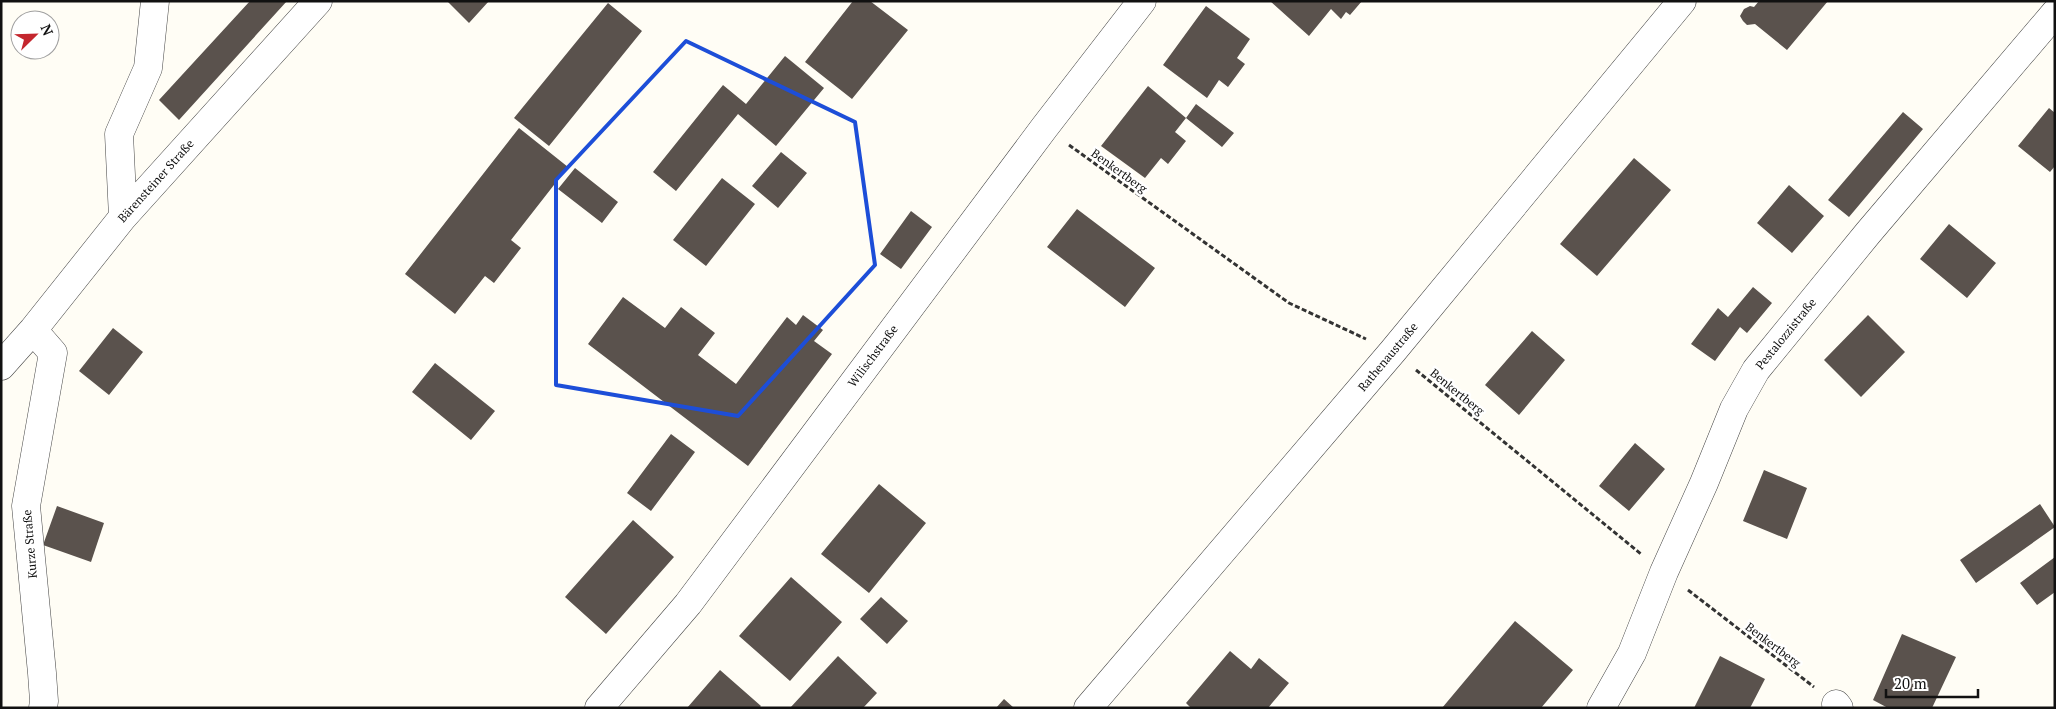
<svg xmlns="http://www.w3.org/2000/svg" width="2056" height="709" viewBox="0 0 2056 709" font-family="'PT Serif',serif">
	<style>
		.building { fill: #5a524d }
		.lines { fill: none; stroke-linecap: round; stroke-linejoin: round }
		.minor-casing { stroke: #444; stroke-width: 29 }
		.path { stroke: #333; stroke-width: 3; stroke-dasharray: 5 2.5; stroke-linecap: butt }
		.minor { stroke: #fff; stroke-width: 28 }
		.marked { fill: none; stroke: #1d4ed8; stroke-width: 4; stroke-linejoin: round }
		.labels { text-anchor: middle; stroke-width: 5; stroke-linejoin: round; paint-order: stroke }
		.street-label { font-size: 12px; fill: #111; stroke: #fff }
	</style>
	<rect width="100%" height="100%" fill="#fffdf5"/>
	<!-- building -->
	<path class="building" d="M250 1H287L179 120 159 100Z
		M447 1H489L469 23Z
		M853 1H870L908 30 852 99 805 62Z
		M1270 1H1362L1350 15 1346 12 1341 19 1331 9 1309 36Z
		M1759 1H1828L1787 50 1755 24 1747 25 1743 21 1740 16 1744 9 1750 6 1754 7Z
		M608 3 642 31 549 146 514 118Z
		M1206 6 1250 39 1237 58 1245 64 1228 87 1219 80 1207 98 1163 65Z
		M785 56 824 88 776 146 738 114 676 191 653 172 723 85 746 104Z
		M1148 86 1186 118 1196 104 1234 133 1222 147 1186 118 1175 132 1186 141 1168 164 1161 158 1145 178 1101 146Z
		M2049 108 2055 113V166L2050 172 2018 146Z
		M1903 112 1923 129 1849 217 1828 200Z
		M519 128 568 167 511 240 521 248 494 283 485 276 455 314 405 274Z
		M781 152 807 173 778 208 752 186Z
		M1634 158 1671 190 1597 276 1560 244Z
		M575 168 618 202 602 223 558 189Z
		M722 178 755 204 706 266 673 240Z
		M1789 185 1824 216 1792 253 1757 223Z
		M1077 209 1155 268 1125 307 1047 247Z
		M911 211 932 227 901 269 880 254Z
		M1949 224 1996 263 1967 298 1920 259Z
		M1753 287 1772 303 1747 333 1740 327 1715 361 1691 344 1718 308 1728 317Z
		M623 297 665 328 681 307 715 333 698 355 736 384 787 317 796 325 803 315 823 330 814 341 832 354 748 466 588 344Z
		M1868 315 1905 352 1861 397 1824 360Z
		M113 328 143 352 109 395 79 371Z
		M1532 331 1565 360 1519 415 1485 385Z
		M435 363 495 411 471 440 412 392Z
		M671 434 695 452 651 511 627 493Z
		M1635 443 1665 469 1629 511 1599 486Z
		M1764 470 1807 488 1787 539 1743 521Z
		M879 484 926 523 869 593 821 554Z
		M2040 504 2055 527 1976 583 1960 560Z
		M57 506 104 523 91 562 43 545Z
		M633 520 674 557 606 634 565 597Z
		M2055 557V592L2037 605 2020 583Z
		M791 577 842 622 790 681 739 636Z
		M881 597 908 621 887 644 860 619Z
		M1515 621 1573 670 1541 708H1442Z
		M1902 634 1956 657 1932 708H1888L1873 700Z
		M1230 651 1251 669 1259 658 1289 683 1268 708H1191L1186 703Z
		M838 656 877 693 863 708H790Z
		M1720 656 1765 679 1750 708H1694Z
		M720 670 761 706 759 708H687Z
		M1004 699 1014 708H996Z"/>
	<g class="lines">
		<defs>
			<path id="minor" d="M123 217 119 134 148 68 155 1
				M33 330 53 353 26 506 42 673 44 701 43 708
				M1 366 33 330 123 217 318 1
				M1836 704 1839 708
				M599 708 688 604 1044 128 1142 1
				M1088 708 1393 351 1682 1
				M1601 708 1632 653 1664 572 1704 483 1734 409 1756 370 1868 233 2055 13"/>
		</defs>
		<!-- minor casing -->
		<use href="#minor" class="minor-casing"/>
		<!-- path -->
		<path class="path" d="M1069 145 1289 303 1366 339
			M1416 370 1641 554
			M1688 590 1814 687"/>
		<!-- minor -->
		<use href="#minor" class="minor"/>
	</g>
	<!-- marked area -->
	<path class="marked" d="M686 41 855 122 875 265 738 416 556 385V180Z"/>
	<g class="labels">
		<!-- street labels -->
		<g class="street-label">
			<text transform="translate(1119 171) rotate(36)" y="4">Benkertberg</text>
			<text transform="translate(156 181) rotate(-48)" y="4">Bärensteiner Straße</text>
			<text transform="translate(1786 334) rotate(-51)" y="4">Pestalozzistraße</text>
			<text transform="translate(873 356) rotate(-53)" y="4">Wilischstraße</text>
			<text transform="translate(1388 357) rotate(-50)" y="4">Rathenaustraße</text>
			<text transform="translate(1457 392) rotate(39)" y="4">Benkertberg</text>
			<text transform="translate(30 544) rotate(-95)" y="4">Kurze Straße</text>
			<text transform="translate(1773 645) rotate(37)" y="4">Benkertberg</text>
		</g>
	</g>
	<!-- border -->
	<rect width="2056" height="709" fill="none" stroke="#111111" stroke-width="5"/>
	<!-- north arrow -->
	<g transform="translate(35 35) rotate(67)"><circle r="24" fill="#ffffff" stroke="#a0a0a0"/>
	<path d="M0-4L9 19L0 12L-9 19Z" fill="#c4262e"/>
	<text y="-8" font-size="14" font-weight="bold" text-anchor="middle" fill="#111111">N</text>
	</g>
	<!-- scale -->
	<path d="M1886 689v8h92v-8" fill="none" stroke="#111111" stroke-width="2.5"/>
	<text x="1894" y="689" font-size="15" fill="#111111" stroke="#ffffff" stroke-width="4" paint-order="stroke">20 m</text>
</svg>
